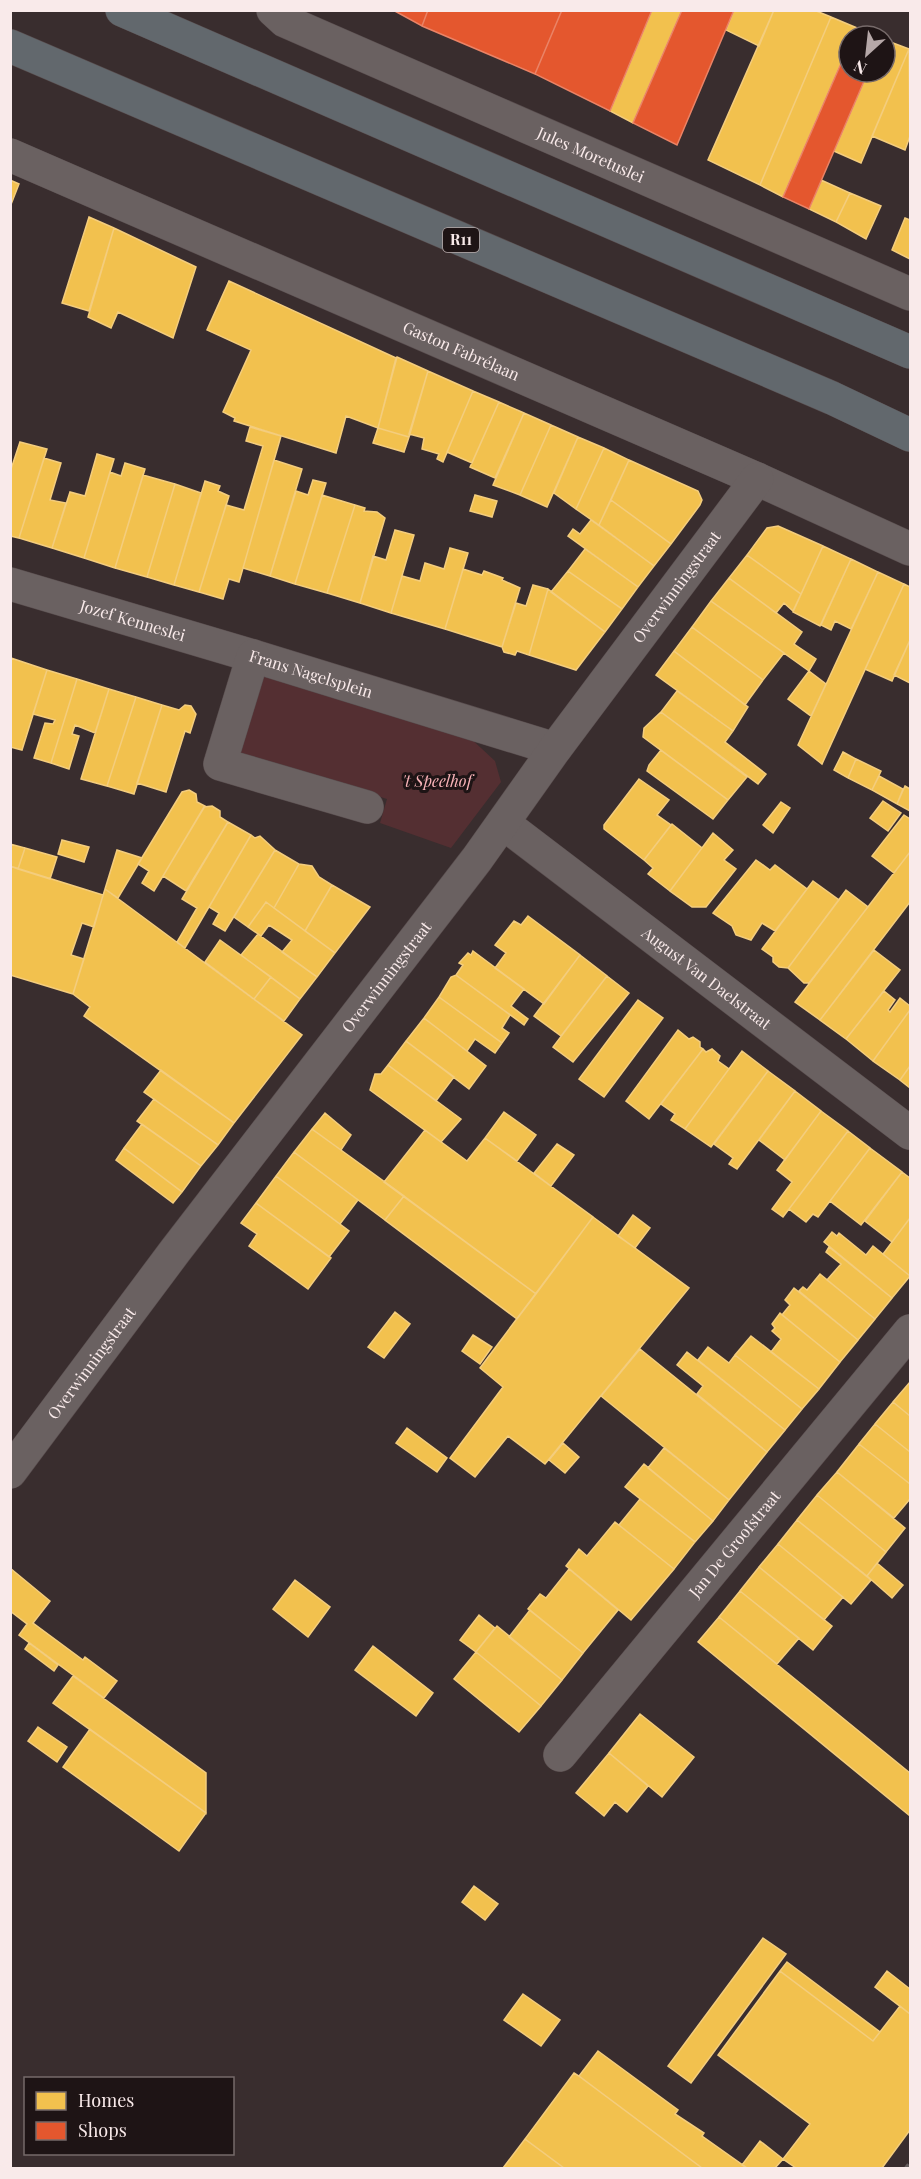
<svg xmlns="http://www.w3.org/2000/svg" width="921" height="2179" viewBox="0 0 921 2179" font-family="'Playfair Display',serif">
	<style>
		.green { fill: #542f32 }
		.homes { fill: #f2c14e; stroke: #f4cd7d; stroke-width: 1.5 }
		.shops { fill: #e4572e; stroke: #ea8366; stroke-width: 1.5 }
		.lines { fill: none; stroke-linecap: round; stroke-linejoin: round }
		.minor-casing { stroke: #584c4d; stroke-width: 34 }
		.highway-casing { stroke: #584c4d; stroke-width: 34 }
		.path { stroke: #655d5e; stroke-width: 4; stroke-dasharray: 4.5 4.5; stroke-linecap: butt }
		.minor { stroke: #6a6161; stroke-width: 33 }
		.highway { stroke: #62686d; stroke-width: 33 }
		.labels { text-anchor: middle; stroke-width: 6; stroke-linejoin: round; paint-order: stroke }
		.shield { fill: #1e1415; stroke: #b7aaaa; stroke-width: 1.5 }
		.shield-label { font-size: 15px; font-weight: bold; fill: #f9eaea }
		.street-label { font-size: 16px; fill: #f9eaea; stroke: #1e1415 }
		.park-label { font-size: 16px; font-style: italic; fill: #f9b3b8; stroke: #1e1415 }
	</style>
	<rect width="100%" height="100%" fill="#392d2e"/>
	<!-- green -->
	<path class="green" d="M262 671 467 735 495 761 501 782 451 848 380 823 387 799 239 753Z"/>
	<!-- homes -->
	<path class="homes" d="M652 10H682L633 123 610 111Z
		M734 10H774L759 46 726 30Z
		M774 10H814L831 17 760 185 708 160Z
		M831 17 857 28 853 36H849V45L783 197 760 185Z
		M885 40 909 49 861 163 834 151 868 72H885Z
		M909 49 910 136 905 150 872 136Z
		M10 180 19 184 10 207Z
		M821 180 850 193 836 222 809 209Z
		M850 193 881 206 866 239 836 222Z
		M89 217 114 228 89 311 62 303Z
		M905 218 910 220V259L892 250Z
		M114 228 196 267 173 338 118 312 111 328 88 317Z
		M229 281 396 358 378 428 346 416 336 453 234 421 235 418 223 412 251 350 207 330Z
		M397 357 428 371 409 437 378 428Z
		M428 371 473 391 443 462 437 459 439 454 422 449 424 438 409 434Z
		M473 391 499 402 472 463 447 452Z
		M499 402 524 413 495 478 470 467Z
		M524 413 551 425 520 495 493 485Z
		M551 425 578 437 547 507 520 495Z
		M250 427 281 436 239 582 229 579 223 599 199 592 226 505 244 510 263 446 246 441Z
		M378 428 409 437 404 452 373 443Z
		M578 437 604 448 576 509 554 493Z
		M20 442 47 449 19 538 10 536V472Z
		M604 448 629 460 599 525 576 509Z
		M97 454 114 459 84 558 52 548 70 492 85 496Z
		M44 458 61 463 50 500 66 503 52 548 19 538Z
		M274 460 302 469 270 576 243 568Z
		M629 460 698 491 702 500 700 505 671 544 611 500Z
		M125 463 145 469 115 568 84 558 110 472 121 476Z
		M143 475 175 484 147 577 115 568Z
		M313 480 326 483 295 584 270 576 296 491 308 495Z
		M205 481 220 486 218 491 229 496 199 592 174 585Z
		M175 484 201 493 174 585 147 577Z
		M322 495 355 505 327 593 295 584Z
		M475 495 497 501 492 517 470 511Z
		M611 500 671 544 654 566 599 525Z
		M355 505 365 508 364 511 377 512 385 518 360 603 327 593Z
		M591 520 654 566 638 587 568 536 573 529 580 534Z
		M778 526 823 546 801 594 747 555 767 528Z
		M395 530 414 535 391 613 360 603 373 556 386 560Z
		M823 546 851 559 820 626 793 612Z
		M450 548 468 553 445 629 391 613 402 576 420 581 425 563 444 569Z
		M585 549 638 587 622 609 568 571Z
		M747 555 801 594 793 611 784 603 776 613 729 578Z
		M851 559 878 572 851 629 835 621 831 630 821 625Z
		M463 569 482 575 484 571 503 578 502 580 520 588 502 647 445 629Z
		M568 571 622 609 605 632 551 592Z
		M878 572 904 584 822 764 798 745Z
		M729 578 802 632 794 644 816 659 809 671 711 601Z
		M904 584 910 587V640L892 681 865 669Z
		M533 585 548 589 529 655 517 651 515 655 504 652 502 647 516 603 526 606Z
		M548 589 605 632 576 670 529 655Z
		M711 601 784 653 763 680 692 627Z
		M692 627 763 680 745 705 674 651Z
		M910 640V683L894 675Z
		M674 651 748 707 733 731 656 675Z
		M11 658 47 670 22 750 10 747Z
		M47 670 77 679 51 763 34 758 45 723 53 724 55 720 33 714Z
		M809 671 826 684 811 716 788 699Z
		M77 679 109 689 95 733 75 725 72 734 79 736 69 769 51 763Z
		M109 689 136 697 107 786 81 779Z
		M677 691 733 731 725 742 766 774 758 784 661 712Z
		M136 697 162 705 134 794 107 786Z
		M162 705 179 710 185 705 191 706 196 714 190 733 185 731 166 792 137 783Z
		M661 712 747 777 728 800 643 737 644 728Z
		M661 750 728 800 713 819 647 771 649 765Z
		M843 752 856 759 848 778 834 770Z
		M856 759 881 771 872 790 848 778Z
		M879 776 903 789 897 804 872 790Z
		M639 779 669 800 657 815 671 825 644 860 604 829V825Z
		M905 786 910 789V811L897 804Z
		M189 790 196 794 197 802 205 806 154 891 142 883 149 871 138 864 182 792Z
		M883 801 901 813 888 831 870 818Z
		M781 802 790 808 773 833 763 825Z
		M212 806 220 811V817L228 822 186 891 163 876 204 807Z
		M904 815 910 819V852L894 873 872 856Z
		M228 822 251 835 185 948 177 942 197 908 182 899Z
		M672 824 702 848 670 891 648 874 653 868 644 860Z
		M713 833 733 850 724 860 736 869 706 907H692L670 891Z
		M251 835 255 838 260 836 275 850 225 931 213 924 219 913 209 907Z
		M62 840 89 847 84 862 58 854Z
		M10 844 25 848 18 869 10 866Z
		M25 848 57 857 50 879 18 869Z
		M117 850 142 858 118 898 105 889Z
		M275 850 299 864 274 908 266 902 248 927 234 917Z
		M910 852V902L820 1020 795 1002Z
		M756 860 770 870 775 865 807 889 775 931 762 923 751 940 736 935 732 926 713 913Z
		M299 864 312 866 319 877 332 885 305 931 274 908Z
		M10 866 103 895 94 927 82 923 71 955 84 959 73 994 10 975Z
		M813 881 839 900 788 968 779 967 773 962V957L762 949Z
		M332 885 370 907 335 953 305 931Z
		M105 889 302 1035 234 1123 84 1016 90 1007 73 994Z
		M846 890 868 907 809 983H804L788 968Z
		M266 902 335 953 317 977 282 952 292 940 269 925 261 936 248 927Z
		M528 916 580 955 544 1004 495 968 506 953 495 945 514 921 521 925Z
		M258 934 317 977 300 999 241 955Z
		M220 940 271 977 254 999 205 962Z
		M874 950 900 970 846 1039 820 1020Z
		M473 951 524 989 511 1006 528 1019 524 1025 456 975 463 965 459 963 468 953 471 955Z
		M580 955 607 976 561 1036 534 1016Z
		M456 975 510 1015 502 1028 509 1033 502 1043 439 997 451 977Z
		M607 976 629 993 573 1062 553 1047Z
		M271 977 300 999 284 1021 254 999Z
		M884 991 895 1000 888 1010 890 1012 900 998 910 1006V1010L873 1061 846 1039Z
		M439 997 502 1043 495 1053 475 1039 467 1051 424 1018Z
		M638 1000 663 1018 604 1097 579 1079Z
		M910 1010V1066L900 1080 873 1061Z
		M424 1018 486 1066 469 1089 406 1041Z
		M678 1030 689 1039 693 1037 700 1042V1047L703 1049 649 1119 626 1101Z
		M406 1041 454 1077 436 1101 388 1065Z
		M703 1049 706 1052 712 1049 720 1056 718 1061 729 1069 685 1129 671 1120 675 1114 661 1104Z
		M742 1051 768 1071 711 1147 685 1129Z
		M388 1065 461 1119 441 1142 370 1090 375 1074H381Z
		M910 1066V1088L900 1080Z
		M161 1070 234 1123 218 1145 144 1092Z
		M768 1071 795 1091 737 1169 729 1164 733 1158 714 1144Z
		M795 1091 821 1111 785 1160 759 1140Z
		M154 1099 218 1145 201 1166 137 1121Z
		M821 1111 848 1131 783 1217 772 1209 792 1182 777 1170Z
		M504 1112 536 1135 517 1161 485 1138Z
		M325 1113 351 1135 341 1150 312 1129Z
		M142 1124 201 1166 182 1192 124 1148Z
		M312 1129 404 1196 385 1220 294 1152Z
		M425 1130 467 1161 485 1138 593 1217 536 1294 384 1182Z
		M848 1131 870 1148 818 1217 813 1214 806 1222 789 1209Z
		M557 1144 574 1155 551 1186 534 1173Z
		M124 1148 182 1192 173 1203 116 1160Z
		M870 1148 902 1172 861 1225 830 1201Z
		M294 1152 358 1200 340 1224 276 1176Z
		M902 1172 910 1178V1218L892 1242 865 1221Z
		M276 1176 349 1231 329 1257 256 1203Z
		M404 1196 536 1294 517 1319 385 1220Z
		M256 1203 331 1258 308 1289 249 1246 257 1234 241 1223Z
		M633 1215 650 1228 635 1248 618 1236Z
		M593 1217 689 1288 545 1464 508 1436 475 1477 450 1458 503 1387 480 1368Z
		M910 1218V1276L883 1254Z
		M832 1232 837 1236 839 1233 866 1255 873 1246 910 1276 892 1298 824 1242Z
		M829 1247 892 1298 875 1319 827 1280 841 1264 826 1252Z
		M820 1274 875 1319 858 1340 799 1291 803 1287 807 1290Z
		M794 1288 858 1340 840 1362 782 1315 790 1305 785 1300Z
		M395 1312 410 1324 384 1358 368 1347Z
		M780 1313 840 1362 819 1389 771 1352 781 1339 772 1331 775 1328 772 1324Z
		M473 1335 492 1347 480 1364 462 1351Z
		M751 1336 819 1389 802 1409 735 1355Z
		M708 1347 729 1363 735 1355 802 1409 785 1430 698 1360Z
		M640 1349 767 1452 729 1500 601 1396Z
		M687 1352 785 1430 767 1452 697 1394 703 1386 677 1365Z
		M910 1382V1416L893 1402Z
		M893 1402 910 1416V1452L875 1424Z
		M875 1424 910 1452V1484L859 1444Z
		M407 1428 447 1458 437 1472 396 1443Z
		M563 1443 579 1457 565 1473 549 1460Z
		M859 1444 910 1484V1499L894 1518 837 1472Z
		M664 1448 729 1500 713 1521 648 1468Z
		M644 1464 713 1521 695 1542 625 1487Z
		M837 1472 905 1528 886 1552 817 1495Z
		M817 1495 886 1552 867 1576 797 1520Z
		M640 1499 695 1542 674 1569 619 1525Z
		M797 1520 871 1580 851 1604 778 1544Z
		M615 1522 674 1569 631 1620 566 1566 579 1549 587 1556Z
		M778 1544 843 1597 824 1620 759 1567Z
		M877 1563 903 1585 892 1598 867 1576Z
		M759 1567 832 1626 813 1650 740 1591Z
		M10 1568 50 1601 33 1623 83 1660 85 1657 117 1681 104 1698 19 1635 27 1624 10 1611Z
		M569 1569 618 1610 583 1653 528 1609 540 1594 546 1598Z
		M295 1580 330 1607 308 1637 273 1609Z
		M740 1591 799 1638 777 1664 719 1617Z
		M530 1610 583 1653 562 1680 509 1637Z
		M479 1615 495 1628 476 1652 460 1640Z
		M719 1617 910 1773V1816L698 1642Z
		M497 1626 562 1680 541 1706 476 1652Z
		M29 1643 58 1665 54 1671 25 1649Z
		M373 1646 433 1693 416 1716 355 1670Z
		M476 1652 541 1706 519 1732 454 1679Z
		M73 1676 206 1773V1813L53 1703Z
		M640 1714 694 1757 662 1797 609 1753Z
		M38 1727 67 1747 57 1762 28 1741Z
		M90 1729 206 1813 179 1851 63 1767Z
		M609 1753 648 1786 627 1812 615 1802 604 1816 576 1793Z
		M474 1886 498 1904 485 1920 462 1902Z
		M763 1938 786 1954 691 2083 668 2066Z
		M787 1962 880 2032 873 2041 780 1971Z
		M780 1971 873 2041 900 2006 910 2014V2130L882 2168H796L783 2159 810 2124 718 2055Z
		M887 1971 910 1989V2014L875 1987Z
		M523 1994 560 2020 541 2046 504 2020Z
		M598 2051 678 2110 675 2114 704 2133 702 2136 747 2168H702L579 2076Z
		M574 2073 579 2076 702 2168H564L525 2139Z
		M525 2139 564 2168H503Z
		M760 2141 783 2159 775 2168H747L742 2165Z"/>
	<!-- shops -->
	<path class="shops" d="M393 10H428L422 26Z
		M428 10H562L535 74 422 26Z
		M562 10H652L610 111 535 74Z
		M682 10H734L677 145 633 123Z
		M857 28 876 36H853Z
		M849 45V72H868L809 209 783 197Z"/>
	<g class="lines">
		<defs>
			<g id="minor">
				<path id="s1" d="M273 10 285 21 910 294"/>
				<path id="s2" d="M10 155 757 479 910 549"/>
				<path id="s3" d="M10 584 253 656 555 749"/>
				<path d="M253 656 220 764 367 807"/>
				<path id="s4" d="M503 823 910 1133"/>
				<path id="s5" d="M10 1472 175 1251 477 859 555 749 757 479"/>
				<path id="s6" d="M560 1755 910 1331"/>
			</g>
			<path id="highway" d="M122 10 910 352
				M10 46 832 398 910 435"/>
		</defs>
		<!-- minor casing -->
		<use href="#minor" class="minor-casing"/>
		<!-- highway casing -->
		<use href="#highway" class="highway-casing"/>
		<!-- path -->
		<path class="path" d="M906 2168 910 2163"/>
		<!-- minor -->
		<use href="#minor" class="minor"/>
		<!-- highway -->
		<use href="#highway" class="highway"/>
	</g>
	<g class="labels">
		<!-- shield labels -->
		<rect class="shield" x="443" y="228" width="36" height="24" rx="4.5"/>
		<g class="shield-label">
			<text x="461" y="245">R11</text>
		</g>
		<!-- street labels -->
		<g class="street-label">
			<text dy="6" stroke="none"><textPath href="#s1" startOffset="350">Jules Moretuslei</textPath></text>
			<text dy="6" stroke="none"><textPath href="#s2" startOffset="492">Gaston Fabrélaan</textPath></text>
			<text dy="6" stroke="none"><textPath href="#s5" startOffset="1108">Overwinningstraat</textPath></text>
			<text dy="6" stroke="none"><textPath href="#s3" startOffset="128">Jozef Kenneslei</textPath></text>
			<text dy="6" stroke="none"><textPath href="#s3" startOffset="314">Frans Nagelsplein</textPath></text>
			<text dy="6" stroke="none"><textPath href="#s5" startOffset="622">Overwinningstraat</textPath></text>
			<text dy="6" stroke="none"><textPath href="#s4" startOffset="256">August Van Daelstraat</textPath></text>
			<text dy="6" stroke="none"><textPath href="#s5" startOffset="136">Overwinningstraat</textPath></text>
			<text dy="6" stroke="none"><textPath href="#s6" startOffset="274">Jan De Groofstraat</textPath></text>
		</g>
		<!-- park labels -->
		<g class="park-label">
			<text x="437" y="787">'t Speelhof</text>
		</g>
	</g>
	<!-- border -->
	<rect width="921" height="2179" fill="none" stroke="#f9eaea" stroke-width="24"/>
	<!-- legend -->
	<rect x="24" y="2077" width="210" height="78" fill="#1e1415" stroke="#766a6a" stroke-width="1.5"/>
	<rect x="36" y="2092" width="30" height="18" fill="#f2c14e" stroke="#766a6a" stroke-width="1.5"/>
	<text x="78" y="2107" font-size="18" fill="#f9eaea">Homes</text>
	<rect x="36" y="2122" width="30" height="18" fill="#e4572e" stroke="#766a6a" stroke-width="1.5"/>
	<text x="78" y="2137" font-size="18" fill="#f9eaea">Shops</text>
	<!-- north arrow -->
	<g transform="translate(867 54) rotate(207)"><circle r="28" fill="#1e1415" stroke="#766a6a" stroke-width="1.5"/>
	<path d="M0-4.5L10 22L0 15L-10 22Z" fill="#b6a8a8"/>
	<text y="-9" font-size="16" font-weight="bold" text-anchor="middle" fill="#f9eaea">N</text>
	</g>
</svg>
